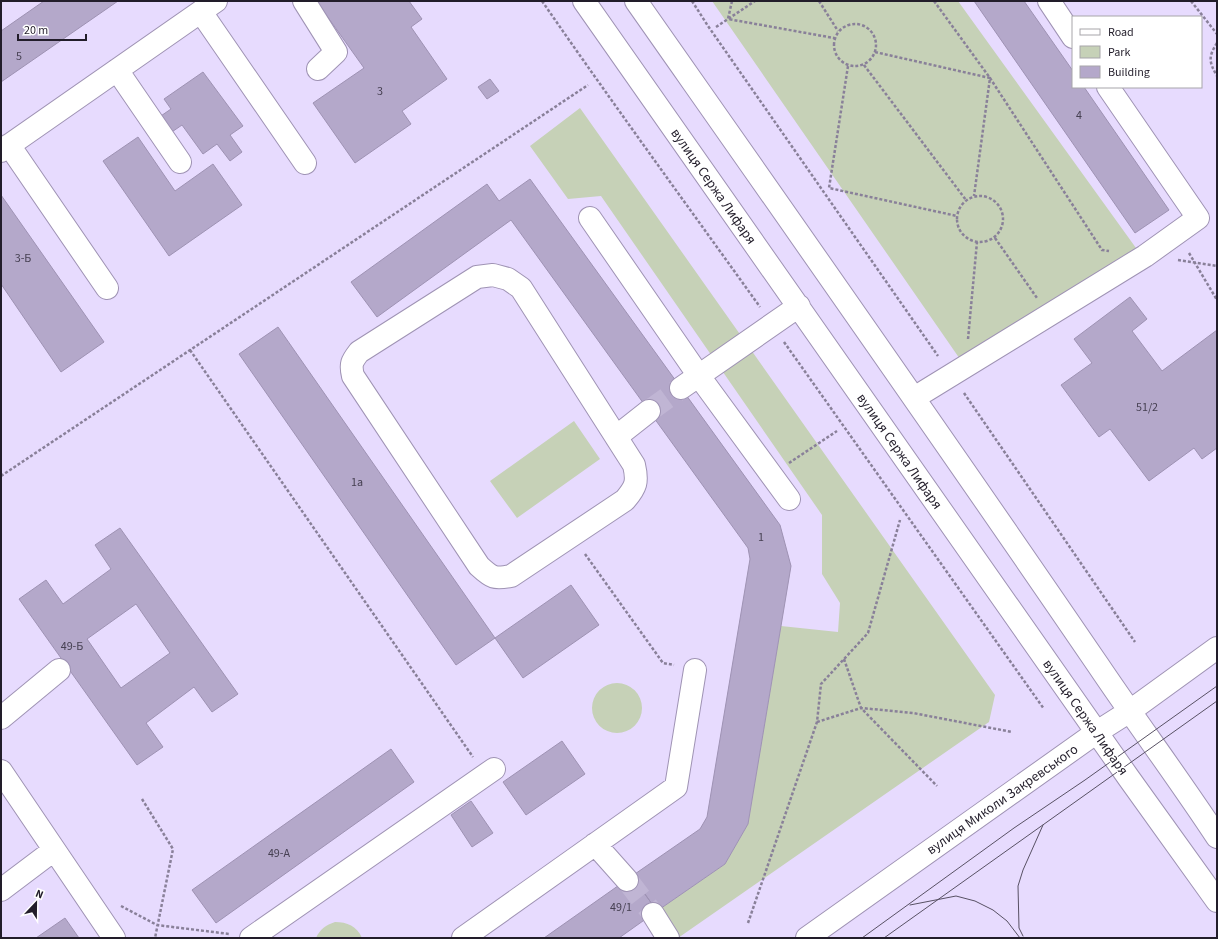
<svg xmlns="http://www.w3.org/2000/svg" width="1218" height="939" viewBox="0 0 1218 939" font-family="'Source Sans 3',sans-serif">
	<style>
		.green { fill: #c6d1b7 }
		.building { fill: #b4a8ca; stroke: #9e92b3; fill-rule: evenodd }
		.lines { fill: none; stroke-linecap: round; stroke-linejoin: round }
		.minor-tunnel { stroke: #c0b5d4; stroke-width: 22; stroke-dasharray: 22 11; stroke-linecap: butt }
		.minor-casing { stroke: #9f93b4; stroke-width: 24 }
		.path { stroke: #898099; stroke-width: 2.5; stroke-dasharray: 3 2; stroke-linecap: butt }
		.minor { stroke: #fff; stroke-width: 22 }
		.tram { stroke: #585164; stroke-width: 1 }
		.labels { text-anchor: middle; stroke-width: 3; stroke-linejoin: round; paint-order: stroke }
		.number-label { font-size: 12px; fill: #464052 }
		.street-label { font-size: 14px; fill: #221d2a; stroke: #fff }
	</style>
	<rect width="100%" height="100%" fill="#e7dbfe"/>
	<!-- green -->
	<path class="green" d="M712 1H958L1136 248 962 362Z
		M580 108 995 695 989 722 678 938 657 911 725 864 748 824 781 626 838 632 840 603 822 574V515L601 196 568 199 530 146Z
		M574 421 600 459 517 518 490 481Z
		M592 708a25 25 0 1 1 50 0a25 25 0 1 1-50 0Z
		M335 922C347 922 357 926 362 938H316C320 929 326 925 335 922Z"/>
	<!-- building -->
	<path class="building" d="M44 1H118L1 82V31Z
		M319 1H409L422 19 411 27 447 79 402 111 411 124 355 163 313 103 364 68 317 2Z
		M974 1H1024L1073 71V87H1084L1169 210 1135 233Z
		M203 72 243 126 230 135 242 152 230 161 217 144 203 154 182 125 166 136 155 120 171 109 164 99Z
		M490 79 499 91 487 99 478 87Z
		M138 137 175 191 213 164 242 205 169 256 103 161Z
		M530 179 780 525 791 566 748 824 725 864 657 911 632 876 700 829 707 817 750 559 748 548 511 220 377 317 351 282 487 184 499 201Z
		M1 195 104 342 61 372 1 284Z
		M1130 297 1147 319 1132 331 1162 371 1217 330V448L1202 459 1194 448 1149 481 1110 429 1099 437 1061 385 1092 363 1074 339Z
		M278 327 495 638 456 665 239 354Z
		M120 528 238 694 212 712 194 687 146 723 163 747 137 765 19 599 46 580 63 604 111 569 95 545ZM136 604 170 653 121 688 87 639Z
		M571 585 599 625 523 678 495 638Z
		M562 741 585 774 526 815 503 782Z
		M391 749 414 782 216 923 192 890Z
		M471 801 493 833 472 847 451 815Z
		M632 876 657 911 619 938H544Z
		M65 918 79 938H36Z"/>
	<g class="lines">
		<!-- minor-tunnel -->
		<path class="minor-tunnel" d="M649 411 681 388
			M627 880 653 914"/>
		<defs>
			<path id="minor" d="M304 1 336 52 318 69
				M584 1 1128 777 1217 901
				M636 1C791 222 946 442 1098 665 1137 723 1179 779 1217 837
				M1049 1 1073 37
				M201 12 305 163
				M117 70 180 162
				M9 145 107 288
				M1 151 216 1
				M590 218 699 376 789 499
				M493 275 508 279 521 288 634 465C638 482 636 487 625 500L511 576C494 579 492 578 479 566L353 376C350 364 352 361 359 352L477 277Z
				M681 388 799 306
				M914 398 1145 256 1198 218 1108 87
				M616 437 649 411
				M1 718 59 670
				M1 771 114 938
				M595 844 627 880
				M1 890 54 850
				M653 914 668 938
				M251 938 494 769
				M463 938 676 787 695 670
				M807 938 1097 732 1130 711 1217 648"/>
		</defs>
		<!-- minor casing -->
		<use href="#minor" class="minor-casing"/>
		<!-- path -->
		<path class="path" d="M542 1C613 104 687 205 760 307
			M692 1 708 26 938 356
			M732 1 728 19 834 38
			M819 1 838 31
			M934 1 990 78 1102 250 1109 251
			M1191 1 1217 34
			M834 45a21 21 0 1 1 42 0a21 21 0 1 1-42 0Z
			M716 27 755 1
			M1217 43C1208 57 1209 62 1217 76
			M875 52 990 78 974 196
			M864 65 966 200
			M848 66 829 188 957 216
			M957 219a23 23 0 1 1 46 0a23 23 0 1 1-46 0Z
			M995 238 1037 298
			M1189 253 1217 300
			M1178 260 1217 266
			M968 339 977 242
			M784 342 1044 709
			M190 350 473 757
			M964 393 1135 642
			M789 463 837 431
			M1 476 588 85
			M585 554 663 663 674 665
			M844 659 861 708 937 786
			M817 722 861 708 913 713 1012 732
			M142 799 173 849 155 938
			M121 906 157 925 229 934
			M748 923 817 722 821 684 868 633 900 520"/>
		<!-- minor -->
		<use href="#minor" class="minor"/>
		<!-- tram -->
		<path class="tram" d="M910 905 956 896 975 901 993 910 1007 921 1020 938
			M1023 936 1019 928 1018 886 1023 870 1043 825
			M862 938 1014 828 1085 780 1217 686
			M884 938 1217 701"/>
	</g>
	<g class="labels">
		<!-- number labels -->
		<g class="number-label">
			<text x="19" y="60">5</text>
			<text x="380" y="95">3</text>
			<text x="1079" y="119">4</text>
			<text x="23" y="262">3-Б</text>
			<text x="1147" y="411">51/2</text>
			<text x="357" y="486">1а</text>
			<text x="761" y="541">1</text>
			<text x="72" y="650">49-Б</text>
			<text x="279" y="857">49-А</text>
			<text x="621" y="911">49/1</text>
		</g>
		<!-- street labels -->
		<g class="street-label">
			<text transform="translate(714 186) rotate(55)" y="5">вулиця Сержа Лифаря</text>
			<text transform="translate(900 451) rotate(55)" y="5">вулиця Сержа Лифаря</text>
			<text transform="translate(1086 717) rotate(55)" y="5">вулиця Сержа Лифаря</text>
			<text transform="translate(1002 799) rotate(-35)" y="5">вулиця Миколи Закревського</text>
		</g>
	</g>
	<!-- border -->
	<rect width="1218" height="939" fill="none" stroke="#221d2a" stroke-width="4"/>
	<!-- legend -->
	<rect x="1072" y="16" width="130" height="72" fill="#ffffff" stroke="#a7a5aa"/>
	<rect x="1080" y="29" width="20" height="6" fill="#ffffff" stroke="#a7a5aa"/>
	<text x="1108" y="36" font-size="12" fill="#221d2a">Road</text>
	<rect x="1080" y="46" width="20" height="12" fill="#c6d1b7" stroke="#a7a5aa"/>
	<text x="1108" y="56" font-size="12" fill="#221d2a">Park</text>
	<rect x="1080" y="66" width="20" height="12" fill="#b4a8ca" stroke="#a7a5aa"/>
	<text x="1108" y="76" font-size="12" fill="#221d2a">Building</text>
	<!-- north arrow -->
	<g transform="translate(36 903) rotate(22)" stroke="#ffffff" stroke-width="3" paint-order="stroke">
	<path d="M0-3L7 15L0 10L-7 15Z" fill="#221d2a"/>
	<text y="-6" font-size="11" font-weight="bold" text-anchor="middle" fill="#221d2a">N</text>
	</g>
	<!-- scale -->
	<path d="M18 34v6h68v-6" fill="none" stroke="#221d2a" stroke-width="2"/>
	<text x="24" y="34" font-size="12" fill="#221d2a" stroke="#ffffff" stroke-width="3" paint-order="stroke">20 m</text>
</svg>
